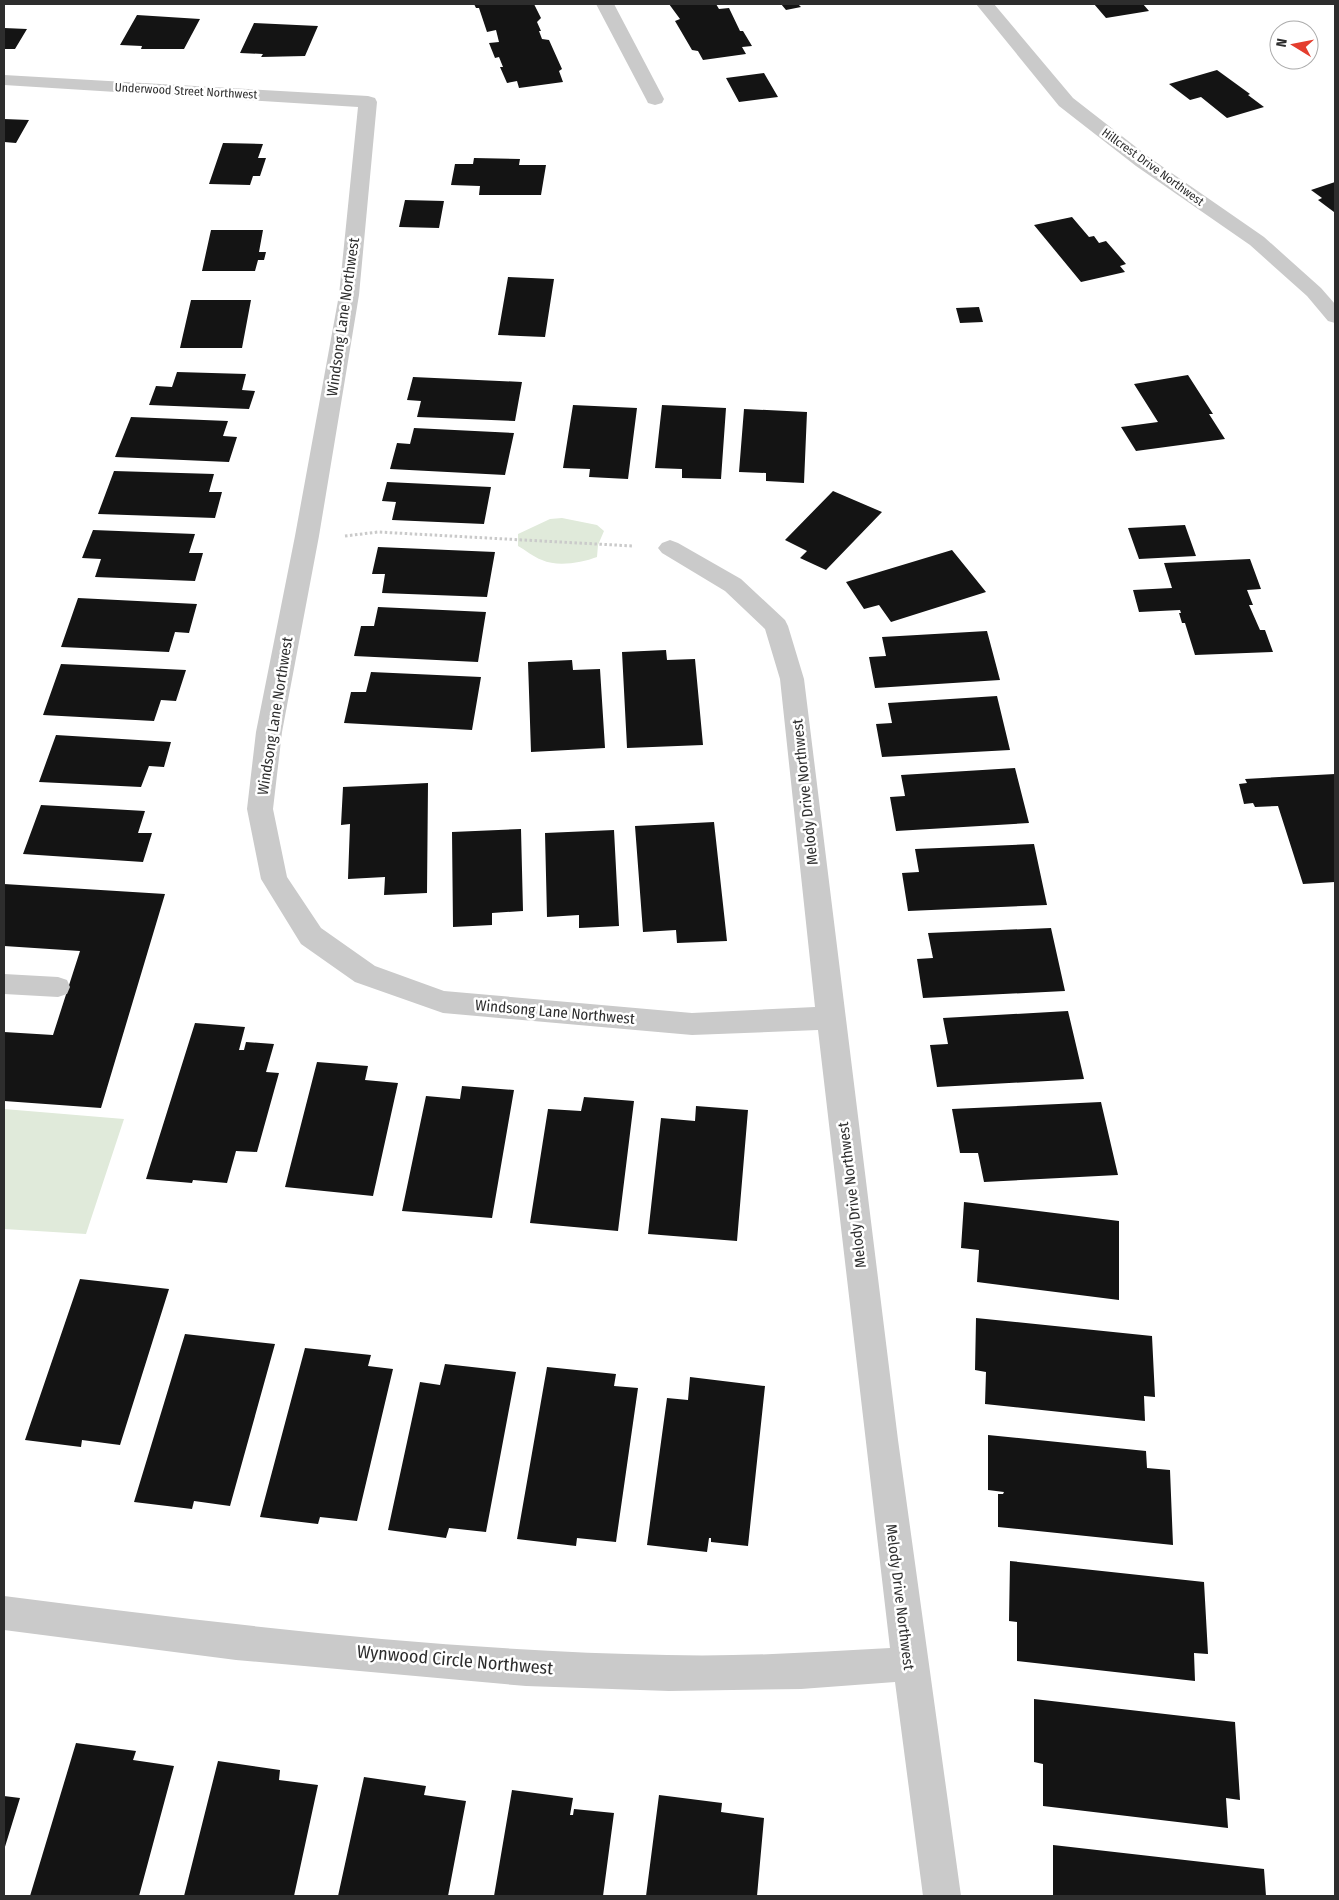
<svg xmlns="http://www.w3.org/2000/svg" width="1339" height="1900" viewBox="0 0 1339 1900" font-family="'Fira Sans Condensed',sans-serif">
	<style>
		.green { fill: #e0eada }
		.building { fill: #141414 }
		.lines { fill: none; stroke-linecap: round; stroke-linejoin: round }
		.path { stroke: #cacaca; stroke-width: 3; stroke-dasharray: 2.5 2.5; stroke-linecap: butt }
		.lane { fill: #cacaca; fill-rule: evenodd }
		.street { fill: #cacaca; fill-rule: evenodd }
		.labels { text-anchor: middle; stroke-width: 5; stroke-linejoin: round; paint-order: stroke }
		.far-street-label { font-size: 12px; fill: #2d2d2d; stroke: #fff }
		.street-label { font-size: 15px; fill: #2d2d2d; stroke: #fff }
		.near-street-label { font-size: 18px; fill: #2d2d2d; stroke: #fff }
	</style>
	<rect width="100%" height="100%" fill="#fff"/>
	<!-- green -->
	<path class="green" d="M562 518 597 525 604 531 598 545 597 557C581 563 557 567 542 560 533 557 526 550 518 546V534L550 519Z
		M4 1109 124 1119 86 1234 4 1229Z"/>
	<!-- building -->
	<path class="building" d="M474 4H534L541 18 537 22 541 31H539L542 39 549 40 562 69 559 71 563 82 519 88 517 81 507 83 500 67H503L499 57 495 58 489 43 499 42 496 30 487 32 479 8H476Z
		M669 4H716L719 9 729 8 740 31H743L752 46 742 47 746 54 703 60 698 51 692 50 675 21 680 19Z
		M781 4H798L801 7 786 10Z
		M1094 4H1143L1149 11 1106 18Z
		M137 15 200 19 184 49H141L142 46 120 45Z
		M254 23 318 26 305 56 261 57 263 54 240 53Z
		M4 28 27 29 15 49H4Z
		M1217 70 1250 94 1248 95 1264 107 1227 118 1201 97 1190 100 1169 84Z
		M764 73 778 97 739 102 726 78Z
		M4 119 29 120 16 143 4 142Z
		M223 143 263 144 258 158H266L260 176H253L250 185 209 184Z
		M474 158 520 159 519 165H546L541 195H479L480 186 451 185 455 164H473Z
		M1335 182V212H1334L1318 200 1322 198 1311 190Z
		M405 200 444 201 439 228 399 227Z
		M1072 217 1089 237 1094 236 1099 243 1106 241 1126 264 1120 266 1125 272 1081 282 1034 225Z
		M211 230H263L259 252H266L264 260H258L255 271H202Z
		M508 277 554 279 545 337 498 335Z
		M191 300H251L242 348H180Z
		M979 307 983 322 960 323 956 308Z
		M177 372 246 374 242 390 255 391 249 409 149 405 156 386 172 387Z
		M1188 375 1213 414H1209L1225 439 1136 451 1121 427 1158 422 1134 384Z
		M413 377 522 382 515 421 417 417 421 401 407 400Z
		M573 405 637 408 628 479 589 477 590 469 563 468Z
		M662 405 726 408 721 479 682 478V469L655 468Z
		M744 409 807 412 804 483 766 481V473L739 472Z
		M131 417 228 421 223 436 237 437 229 462 115 457Z
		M414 428 514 433 505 475 390 469 397 443 410 444Z
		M114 471 214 474 209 492H222L215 518 98 514Z
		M387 482 491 487 484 524 392 520 396 502 382 501Z
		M833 491 882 512 826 570 800 558 807 551 785 540Z
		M1185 525 1196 556 1139 559 1128 528Z
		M93 530 195 534 189 553H203L195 581 95 577 101 559 82 558Z
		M378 547 495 552 487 597 382 593 385 574H372Z
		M952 550 986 592 891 622 879 605 864 609 846 582Z
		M1250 559 1261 589 1247 590 1253 605H1249L1260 630H1265L1273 652 1195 655 1185 623H1182L1179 613H1181L1180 610 1139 612 1133 590 1172 588 1164 563Z
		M78 598 197 604 189 633 175 632 169 652 61 647Z
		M378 607 486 612 478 662 354 656 361 626H374Z
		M987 631 1000 680 875 688 869 657 886 656 882 637Z
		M666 650 667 660 695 659 703 745 627 748 622 652Z
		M572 660 573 670 600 669 605 748 531 752 528 662Z
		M61 664 186 670 176 701 161 700 154 721 43 715Z
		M371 672 481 677 472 730 344 723 351 692H366Z
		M997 696 1010 750 882 757 876 724 892 723 888 703Z
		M56 735 171 742 164 767 149 766 141 787 39 782Z
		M1015 768 1029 823 896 831 890 797 905 796 901 775Z
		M1335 774V882L1303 884 1278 806 1255 807 1253 803 1244 804 1239 784 1247 783 1245 779Z
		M428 783 427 893 384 895 385 877 348 879 350 824 341 825 343 787Z
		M41 805 145 811 138 833H152L143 862 23 854Z
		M714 822 727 941 677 943 676 930 643 932 635 826Z
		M521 829 523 911 492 913V925L453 927 452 832Z
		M614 830 619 926 579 928V915L547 917 545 833Z
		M1034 844 1047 905 908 911 902 873 919 872 915 849Z
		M4 884 165 894 101 1108 4 1101V1032L53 1035 80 951 4 946Z
		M1051 928 1065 991 923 998 917 959 933 958 928 933Z
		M1068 1011 1084 1079 937 1087 930 1045 948 1044 943 1018Z
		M195 1023 245 1027 239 1050H244L246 1042 274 1044 266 1072 279 1073 257 1152 236 1151 227 1183 193 1180 192 1183 146 1179Z
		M317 1062 368 1066 365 1080 398 1083 373 1196 285 1187Z
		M462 1086 514 1090 492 1218 402 1211 426 1096 460 1099Z
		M584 1097 634 1101 618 1231 530 1223 548 1109 581 1111Z
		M1101 1102 1118 1175 984 1182 978 1153H960L952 1109Z
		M696 1106 748 1110 737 1241 648 1234 661 1118 695 1121Z
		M964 1202 1119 1221V1300L977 1282 979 1250 961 1248Z
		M80 1279 169 1289 120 1445 82 1440 81 1447 25 1440Z
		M976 1318 1152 1336 1155 1397 1144 1396 1145 1421 985 1404 986 1372 975 1370Z
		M185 1334 275 1344 230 1506 194 1501 192 1509 134 1502Z
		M305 1348 371 1355 368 1366 393 1369 357 1521 320 1517 318 1524 260 1517Z
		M445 1364 516 1372 486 1532 449 1528 446 1538 388 1530 420 1382 440 1385Z
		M547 1367 616 1374 614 1386 638 1388 616 1542 577 1538 576 1546 517 1539Z
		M690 1377 765 1386 748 1546 711 1542V1538H709L707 1552 647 1545 667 1398 688 1400Z
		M988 1435 1146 1451 1147 1468 1170 1470 1173 1545 998 1527V1494H1003L1004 1492 988 1490Z
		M1010 1561 1204 1582 1208 1654 1194 1653 1195 1681 1017 1661V1622L1009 1621Z
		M1034 1699 1235 1722 1240 1800 1226 1798 1228 1828 1043 1806V1764L1034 1762Z
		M76 1743 136 1751 133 1760 174 1766 139 1896H30Z
		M218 1761 280 1770 279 1780 318 1785 294 1896H184Z
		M364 1777 426 1786 424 1795 466 1801 448 1896H338Z
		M512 1790 573 1798 570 1815H573L574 1809 614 1813 603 1896H494Z
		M659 1795 722 1803 721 1812 764 1818 757 1896H646Z
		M4 1796 20 1798 4 1850Z
		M1053 1845 1264 1869 1266 1896H1053Z"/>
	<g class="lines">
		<!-- path -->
		<path class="path" d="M345 536 378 532 633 546"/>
		<!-- lane -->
		<path class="lane" d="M4 974 58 977 67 980 70 987 67 994 58 997 4 994Z"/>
		<!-- street -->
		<path class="street" d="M596 4H614L664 99 662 103 655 105 648 103 646 99Z
			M976 4H994L1073 98 1150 158 1264 237 1321 288 1335 304V323L1328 321 1307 296 1250 245 1136 166 1059 106Z
			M4 75 368 96 375 98 377 102 359 295 319 536 282 732 273 809 287 877 321 928 375 966 444 991 692 1013 815 1007 780 679 765 629 725 591 662 553 658 548 662 543 670 540 678 543 741 579 785 620 788 626 804 679 898 1440 961 1896H923L895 1682 801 1689 669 1691 526 1686 236 1660 4 1630V1596C224 1624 445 1651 667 1655 742 1657 816 1652 890 1648L818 1030 692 1035 443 1013 355 982 301 944 261 879 247 809 256 732 295 536 339 295 358 107 4 85Z"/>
	</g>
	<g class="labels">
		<!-- far-street labels -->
		<g class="far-street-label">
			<text transform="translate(186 91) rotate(3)" y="4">Underwood Street Northwest</text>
			<text transform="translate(1153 167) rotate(36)" y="4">Hillcrest Drive Northwest</text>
		</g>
		<!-- street labels -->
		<g class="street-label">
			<text transform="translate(343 317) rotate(-82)" y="5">Windsong Lane Northwest</text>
			<text transform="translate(275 716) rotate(-81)" y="5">Windsong Lane Northwest</text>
			<text transform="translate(805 792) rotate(-96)" y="5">Melody Drive Northwest</text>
			<text transform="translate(555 1012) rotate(5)" y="5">Windsong Lane Northwest</text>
			<text transform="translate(852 1195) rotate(-97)" y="5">Melody Drive Northwest</text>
			<text transform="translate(900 1597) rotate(83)" y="5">Melody Drive Northwest</text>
		</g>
		<!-- near-street labels -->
		<g class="near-street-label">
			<text transform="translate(455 1660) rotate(5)" y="6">Wynwood Circle Northwest</text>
		</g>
	</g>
	<!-- border -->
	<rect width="1339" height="1900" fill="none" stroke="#2d2d2d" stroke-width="10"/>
	<!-- north arrow -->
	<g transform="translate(1294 45) rotate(280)"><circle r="24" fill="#ffffff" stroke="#ababab"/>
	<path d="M0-4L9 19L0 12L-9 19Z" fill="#e43d2e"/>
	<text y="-8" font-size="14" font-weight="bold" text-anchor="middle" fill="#2d2d2d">N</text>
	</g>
</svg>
